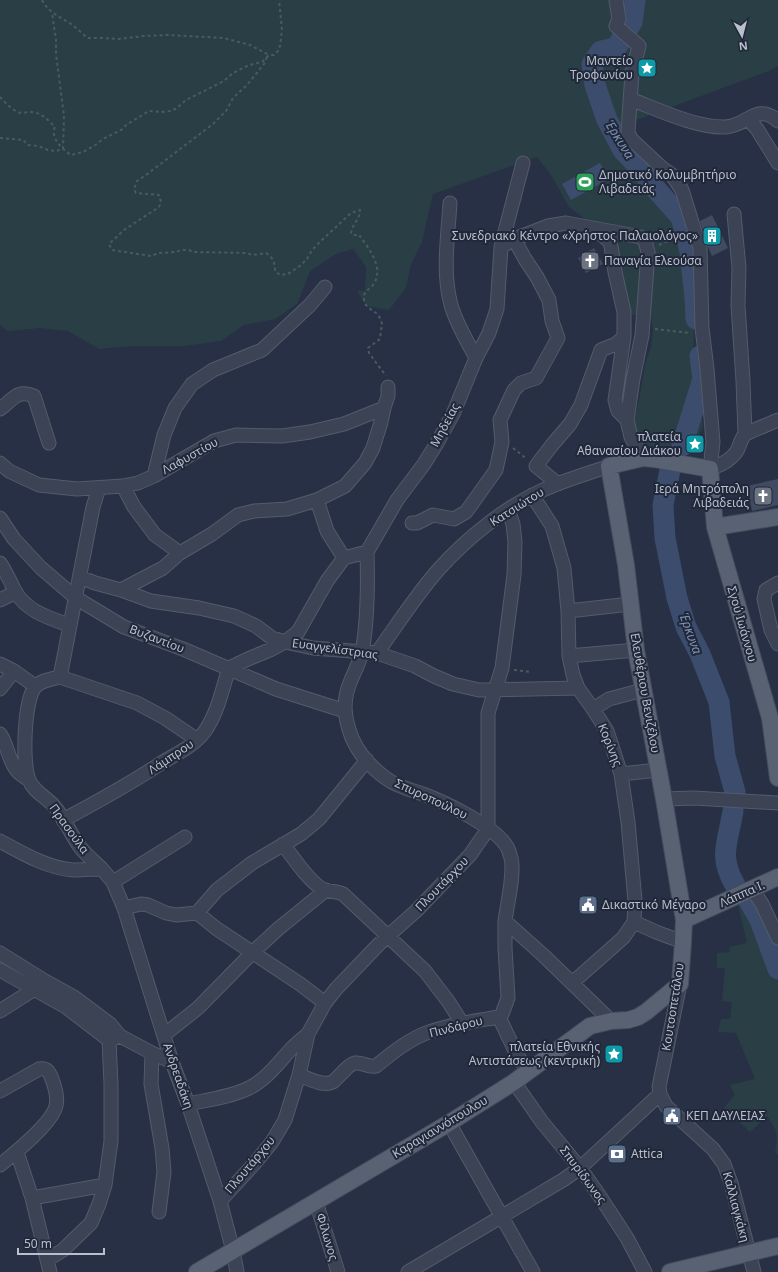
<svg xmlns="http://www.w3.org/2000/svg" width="778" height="1272" viewBox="0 0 778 1272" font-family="'Noto Sans',sans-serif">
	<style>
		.green { fill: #293f45 }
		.water { fill: #3c4c6d }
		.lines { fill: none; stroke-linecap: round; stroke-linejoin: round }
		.river { stroke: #3c4c6d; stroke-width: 21 }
		.building { fill: #404b61 }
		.minor-casing { stroke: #545b6b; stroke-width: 15 }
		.major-casing { stroke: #454c5d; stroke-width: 18 }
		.path { stroke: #475c61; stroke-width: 2; stroke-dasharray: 3 3; stroke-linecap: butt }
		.minor { stroke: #3b4354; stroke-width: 13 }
		.major { stroke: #596273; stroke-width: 16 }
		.labels { text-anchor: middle; stroke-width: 4; stroke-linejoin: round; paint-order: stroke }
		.poi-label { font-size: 12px; fill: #b9bfcd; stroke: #202839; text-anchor: end }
		.street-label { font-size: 12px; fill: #b9bfcd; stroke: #202839 }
		.water-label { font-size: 13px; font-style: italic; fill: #7f91b5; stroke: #202839 }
	</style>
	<rect width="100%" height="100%" fill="#273044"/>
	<!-- green -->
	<path class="green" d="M0 0H778V66L769 71 620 126 625 140 661 177 677 200 686 222 693 246 696 264 693 355 703 426C698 442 685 446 672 454L651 450 633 438 634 421 640 395 645 365 651 347 653 330 651 315H631L617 252 620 239 589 222 569 207 551 175 537 157 433 194 422 242 411 264 406 288 389 310 367 306 357 291H365L366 267 353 249 336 254 310 271 297 304 275 319 244 325 221 341 184 346H134L99 349 68 331 40 328 8 331 0 325Z
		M744 903 752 917 778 979V1154L775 1153C778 1134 778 1131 767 1116L750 1132 724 1108 735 1095 730 1085 755 1079 736 1033 718 1032 721 1019H730L732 1002 722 1001 725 968H717V953L730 952 729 947 747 943 738 905Z"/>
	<!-- water -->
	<path class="water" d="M600 163 609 179 571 200 562 184Z"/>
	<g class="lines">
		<!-- river -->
		<path class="river" d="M635 0 632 22 616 48 601 51 592 64 595 85 607 120 623 150 639 167 654 187 681 217 690 252 695 298 696 319
			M682 446 703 379 700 356
			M670 470 663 505 665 538 677 598 686 627 700 654 719 702 725 756 735 792
			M733 811C728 842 718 856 735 885
			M748 899 760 920 778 969"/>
	</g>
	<!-- building -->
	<path class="building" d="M712 215 728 248 712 256 708 247 700 221Z
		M594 248 603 264 586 273 578 258Z
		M778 479V505L752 511 747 486Z"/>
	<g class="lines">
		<defs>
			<path id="minor" d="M616 0 619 19 616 26 639 46 632 73 628 132 631 139 661 167 672 175 682 190 700 248 702 328 707 369 713 442 710 469C722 464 732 460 738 449 740 444 741 439 745 434L778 420
				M630 99C657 109 696 128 725 127 748 126 756 102 778 121
				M748 119 757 129 778 163
				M450 203C448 237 442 272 451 305 456 323 467 341 476 358
				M734 214 739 268 738 305 743 381 745 434
				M595 229 609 241 611 246 615 272 624 312V337L615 400 618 411 627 420
				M501 247 514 239 548 226 566 223 641 237 645 241 648 252 642 335 633 379 627 420 631 437 643 458
				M0 409C13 400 16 389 34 396L49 443
				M0 463 9 471 39 485 77 489 123 486 138 483 154 476 214 441 236 435 282 436 310 432 344 424 384 408
				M154 476 164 435 175 408 192 384 213 370 262 350 310 305 325 287
				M558 484 536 466 552 445 570 424 581 405 601 350 616 344 624 337
				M123 486 134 507 155 535 180 553
				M99 488 93 507 60 677C52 679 41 680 35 687 24 700 22 764 29 780 33 791 46 797 54 806 64 817 71 835 80 847 86 855 95 862 102 869
				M532 495 552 526 564 568 568 611 569 656 573 675 578 688 593 709 607 731 621 774 628 822 635 901 634 922 623 938 572 983
				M0 518 14 539 41 568 76 598 124 627 183 649 276 689 345 711
				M412 523H417L433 515 454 519 466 512 496 470 502 442 500 420 514 390 521 383 536 378 558 338 552 321 549 300 537 277 525 259 514 239
				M367 552C368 585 368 620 362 652 360 661 355 671 351 680 342 701 344 717 352 738 359 754 373 769 387 779 398 787 411 790 423 794 445 802 496 827 507 847 509 850 510 855 511 858 515 873 507 905 505 921L543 955 611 1021
				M344 558 327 531 317 500 345 486 365 463 373 448 381 422 384 408 388 396V387
				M0 563C6 572 10 581 15 591 26 611 49 618 69 625
				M80 577 95 583 121 590 151 601 199 608 234 616 256 626 272 638 285 642 313 648 377 653 415 666 434 676 453 684 479 690 578 688
				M778 583 766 590 764 599 771 630 778 644
				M121 590 163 568 180 553 212 534 238 515 254 511 287 509 317 500
				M0 600 16 592
				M568 611 630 604
				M377 653C397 625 416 595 439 569 467 538 504 508 543 490 564 480 587 474 609 466
				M569 656 636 650
				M0 664 14 671 35 686
				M60 677 137 703 165 718 196 739
				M0 689 14 671
				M593 709 609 699 643 690
				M0 734C8 745 8 761 18 772 21 775 25 777 29 780
				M621 774 658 770
				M664 799 694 798 778 803
				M63 820C97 802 131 783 163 762 178 753 195 745 205 731 218 712 222 690 229 668L248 659 272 649 285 642 298 632 327 581 344 558 367 552 397 500 424 464 437 443 453 414 476 358 489 333 497 309 501 247 523 163
				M0 841C22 853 47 868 73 870 82 870 92 869 102 869L113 882 124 908 172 1062 188 1104 220 1201 233 1251 237 1272
				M283 844C292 856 312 886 325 890 331 892 337 891 343 894L425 971 448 1001 462 1023
				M113 882 185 837
				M752 889 762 904 778 938
				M124 908 141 904 148 905 166 913 176 915 197 913 217 929 300 984 325 1003
				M197 913 217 890 252 863 301 834 319 819 367 760
				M634 922 656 932 683 942
				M0 953 45 981 74 997 110 1024 120 1036 152 1053 172 1062
				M0 970 66 1007 109 1040 115 1038
				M680 984 659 1087 660 1094 666 1106 713 1149 724 1164 731 1183 754 1272
				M0 1011 41 985
				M499 1017 502 1014 508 998 505 948V921
				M164 1035 198 1008 252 953 278 929 326 890
				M152 1053 151 1084 162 1148 164 1172 159 1212
				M299 1075C308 1078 324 1088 334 1081 337 1078 340 1075 343 1072 347 1068 350 1064 355 1063 363 1062 368 1068 376 1066 392 1053 409 1039 429 1032 451 1024 475 1021 499 1017L517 1055 528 1071
				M514 1082 542 1122 580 1168 599 1195 627 1238 645 1272
				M0 1091 39 1069C47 1068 49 1071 52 1079 55 1087 58 1098 56 1106 52 1123 14 1154 0 1165
				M188 1104C207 1100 231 1097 249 1088 266 1080 279 1062 292 1048 297 1043 303 1038 308 1034
				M449 1123 533 1272
				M17 1152 32 1198 50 1272
				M32 1198 105 1185
				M220 1201 254 1164 272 1142 285 1120 299 1075 308 1034 325 1003 336 989 379 944 416 911 470 855 488 829V713L502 668 514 575 515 542 513 524 508 510
				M316 1202 338 1272
				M47 1260 63 1250 91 1223 99 1204 105 1185 111 1141V1084L109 1040 110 1024
				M408 1272 563 1180 580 1168 660 1094"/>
			<path id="major" d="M715 527 778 517
				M684 920 778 877
				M197 1272 449 1123 514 1082 590 1026 611 1021 628 1020 638 1017 646 1012 680 984 683 942 684 920 664 799 636 650 626 565 609 466 643 458 654 459 710 469 715 527 770 718 778 778
				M670 1272 778 1246"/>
		</defs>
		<!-- minor casing -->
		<use href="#minor" class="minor-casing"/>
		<!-- major casing -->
		<use href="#major" class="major-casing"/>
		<!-- path -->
		<path class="path" d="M42 0C48 12 60 17 71 24 77 28 82 34 88 38H102L119 39 144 36 168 35 224 38 250 45 269 55
			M267 57 264 64 247 85 233 98 226 111 213 124 146 175 137 181 134 189 136 193 159 195 161 202 159 207 124 230 109 244 112 250 151 256 159 253 176 252 181 250H189L193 252 246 253 253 255 266 253C273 258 275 262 275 271L280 275 288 274 301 265 307 259 312 250 322 240 351 213 360 210C359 222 353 222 351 233L353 235H359C369 248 385 269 373 285 369 290 362 292 364 300 365 307 371 309 376 313 379 315 381 320 382 324L380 339 368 348 369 353 386 376
			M0 97C6 103 12 111 21 113 24 113 27 112 30 112 41 112 48 120 55 127 50 138 62 149 71 155L83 152 94 146 103 139 123 129 126 125 149 111 161 112 171 111 177 108 186 100 224 81 233 73 249 65 262 62 269 55H274L278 51 280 46 282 30 279 0
			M0 138 23 140 28 145 38 146 48 150 56 151 63 149 64 116 56 54V40L52 13
			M659 245 684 234
			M655 329 690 333
			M513 448 527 459
			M514 670 531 672"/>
		<!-- minor -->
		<use href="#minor" class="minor"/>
		<!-- major -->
		<use href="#major" class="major"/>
	</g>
	<!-- icons -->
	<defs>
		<symbol id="sight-square" viewBox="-11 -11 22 22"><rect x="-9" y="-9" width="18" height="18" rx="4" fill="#0f9aa8" stroke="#202839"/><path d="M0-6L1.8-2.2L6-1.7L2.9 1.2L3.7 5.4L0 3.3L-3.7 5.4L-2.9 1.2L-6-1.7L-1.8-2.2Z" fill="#fff"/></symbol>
		<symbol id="stadium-square" viewBox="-11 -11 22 22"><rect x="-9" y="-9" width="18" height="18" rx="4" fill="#2e9e5b" stroke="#202839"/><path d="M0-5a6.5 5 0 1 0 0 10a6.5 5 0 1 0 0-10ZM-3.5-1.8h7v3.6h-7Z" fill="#fff"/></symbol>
		<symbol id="building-square" viewBox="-11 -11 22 22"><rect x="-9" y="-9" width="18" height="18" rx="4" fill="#0f9aa8" stroke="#202839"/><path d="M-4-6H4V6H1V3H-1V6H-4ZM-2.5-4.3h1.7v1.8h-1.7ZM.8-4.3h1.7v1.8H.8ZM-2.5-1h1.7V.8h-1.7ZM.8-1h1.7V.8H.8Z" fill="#fff"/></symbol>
		<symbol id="church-square" viewBox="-11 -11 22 22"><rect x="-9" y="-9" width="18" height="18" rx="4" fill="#6b7280" stroke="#202839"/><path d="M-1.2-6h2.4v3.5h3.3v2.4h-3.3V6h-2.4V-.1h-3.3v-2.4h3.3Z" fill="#fff"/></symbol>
		<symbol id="civic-square" viewBox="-11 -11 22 22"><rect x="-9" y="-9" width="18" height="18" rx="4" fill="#5c6f8a" stroke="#202839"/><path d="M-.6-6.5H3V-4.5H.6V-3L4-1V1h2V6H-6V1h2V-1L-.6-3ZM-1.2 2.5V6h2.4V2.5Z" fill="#fff"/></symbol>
		<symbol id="bank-square" viewBox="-11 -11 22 22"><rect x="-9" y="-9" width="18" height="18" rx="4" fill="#5c6f8a" stroke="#202839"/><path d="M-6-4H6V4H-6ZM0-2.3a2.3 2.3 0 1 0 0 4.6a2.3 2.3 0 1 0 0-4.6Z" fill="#fff"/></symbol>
	</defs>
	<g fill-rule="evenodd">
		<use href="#sight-square" x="636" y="57" width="22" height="22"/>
		<use href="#stadium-square" x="574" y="171" width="22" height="22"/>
		<use href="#building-square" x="701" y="225" width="22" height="22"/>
		<use href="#church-square" x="579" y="250" width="22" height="22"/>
		<use href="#sight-square" x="684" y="433" width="22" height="22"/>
		<use href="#church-square" x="752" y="485" width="22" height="22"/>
		<use href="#civic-square" x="577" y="894" width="22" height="22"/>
		<use href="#sight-square" x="603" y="1043" width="22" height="22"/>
		<use href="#civic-square" x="661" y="1105" width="22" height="22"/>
		<use href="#bank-square" x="606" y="1143" width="22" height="22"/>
	</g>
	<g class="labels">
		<!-- poi labels -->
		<g class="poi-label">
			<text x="633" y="65">Μαντείο<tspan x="633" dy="14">Τροφωνίου</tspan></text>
			<text x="599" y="179" text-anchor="start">Δημοτικό Κολυμβητήριο<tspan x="599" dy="14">Λιβαδειάς</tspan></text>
			<text x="698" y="240">Συνεδριακό Κέντρο «Χρήστος Παλαιολόγος»</text>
			<text x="604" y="265" text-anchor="start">Παναγία Ελεούσα</text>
			<text x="681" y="441">πλατεία<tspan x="681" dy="14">Αθανασίου Διάκου</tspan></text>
			<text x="749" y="493">Ιερά Μητρόπολη<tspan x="749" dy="14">Λιβαδειάς</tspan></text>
			<text x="602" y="909" text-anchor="start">Δικαστικό Μέγαρο</text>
			<text x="600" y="1051">πλατεία Εθνικής<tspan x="600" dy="14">Αντιστάσεως (κεντρική)</tspan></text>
			<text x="686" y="1120" text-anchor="start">ΚΕΠ ΔΑΥΛΕΙΑΣ</text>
			<text x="631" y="1158" text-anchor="start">Attica</text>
		</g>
		<!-- street labels -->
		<g class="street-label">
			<text transform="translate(445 425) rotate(-62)" y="4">Μηδείας</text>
			<text transform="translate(190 456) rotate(-29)" y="4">Λαφυστίου</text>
			<text transform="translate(517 507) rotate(-32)" y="4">Κατσιώτου</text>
			<text transform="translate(742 624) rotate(74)" y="4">Σγού Ιωάννου</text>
			<text transform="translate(157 639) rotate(21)" y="4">Βυζαντίου</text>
			<text transform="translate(335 649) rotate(8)" y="4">Ευαγγελίστριας</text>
			<text transform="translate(645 693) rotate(80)" y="4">Ελευθέριου Βενιζέλου</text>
			<text transform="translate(610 745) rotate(68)" y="4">Κορίνης</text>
			<text transform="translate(171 757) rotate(-34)" y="4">Λάμπρου</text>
			<text transform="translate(431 799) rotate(25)" y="4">Σπυροπούλου</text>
			<text transform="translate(69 829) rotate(54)" y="4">Πρασούλα</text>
			<text transform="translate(442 884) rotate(-46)" y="4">Πλουτάρχου</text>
			<text transform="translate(742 894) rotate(-24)" y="4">Λάππα Ι.</text>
			<text transform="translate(673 1007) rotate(-81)" y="4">Κουτσοπετάλου</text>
			<text transform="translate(456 1027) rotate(-14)" y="4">Πινδάρου</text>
			<text transform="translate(178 1076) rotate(71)" y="4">Ανδρεαδάκη</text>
			<text transform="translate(440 1127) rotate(-31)" y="4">Καραγιαννόπουλου</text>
			<text transform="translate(250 1165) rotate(-50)" y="4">Πλουτάρχου</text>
			<text transform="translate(583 1175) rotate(53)" y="4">Σπυρίδωνος</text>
			<text transform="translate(736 1207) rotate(75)" y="4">Καλλιαγκάκη</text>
			<text transform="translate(327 1237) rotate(73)" y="4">Φίλωνος</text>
		</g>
		<!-- water labels -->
		<g class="water-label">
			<text transform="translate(620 139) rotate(58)" y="5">Έρκυνα</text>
			<text transform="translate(691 633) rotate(70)" y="5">Έρκυνα</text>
		</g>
	</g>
	<!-- north arrow -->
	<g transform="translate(742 36) rotate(173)" stroke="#202839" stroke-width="3" paint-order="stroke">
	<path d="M0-3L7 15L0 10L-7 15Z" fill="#b9bfcd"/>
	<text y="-6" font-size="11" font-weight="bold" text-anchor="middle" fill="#b9bfcd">N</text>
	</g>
	<!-- scale -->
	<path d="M18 1248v6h86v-6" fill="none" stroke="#b9bfcd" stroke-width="2"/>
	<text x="24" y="1248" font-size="12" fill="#b9bfcd" stroke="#202839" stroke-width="3" paint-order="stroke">50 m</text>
</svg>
